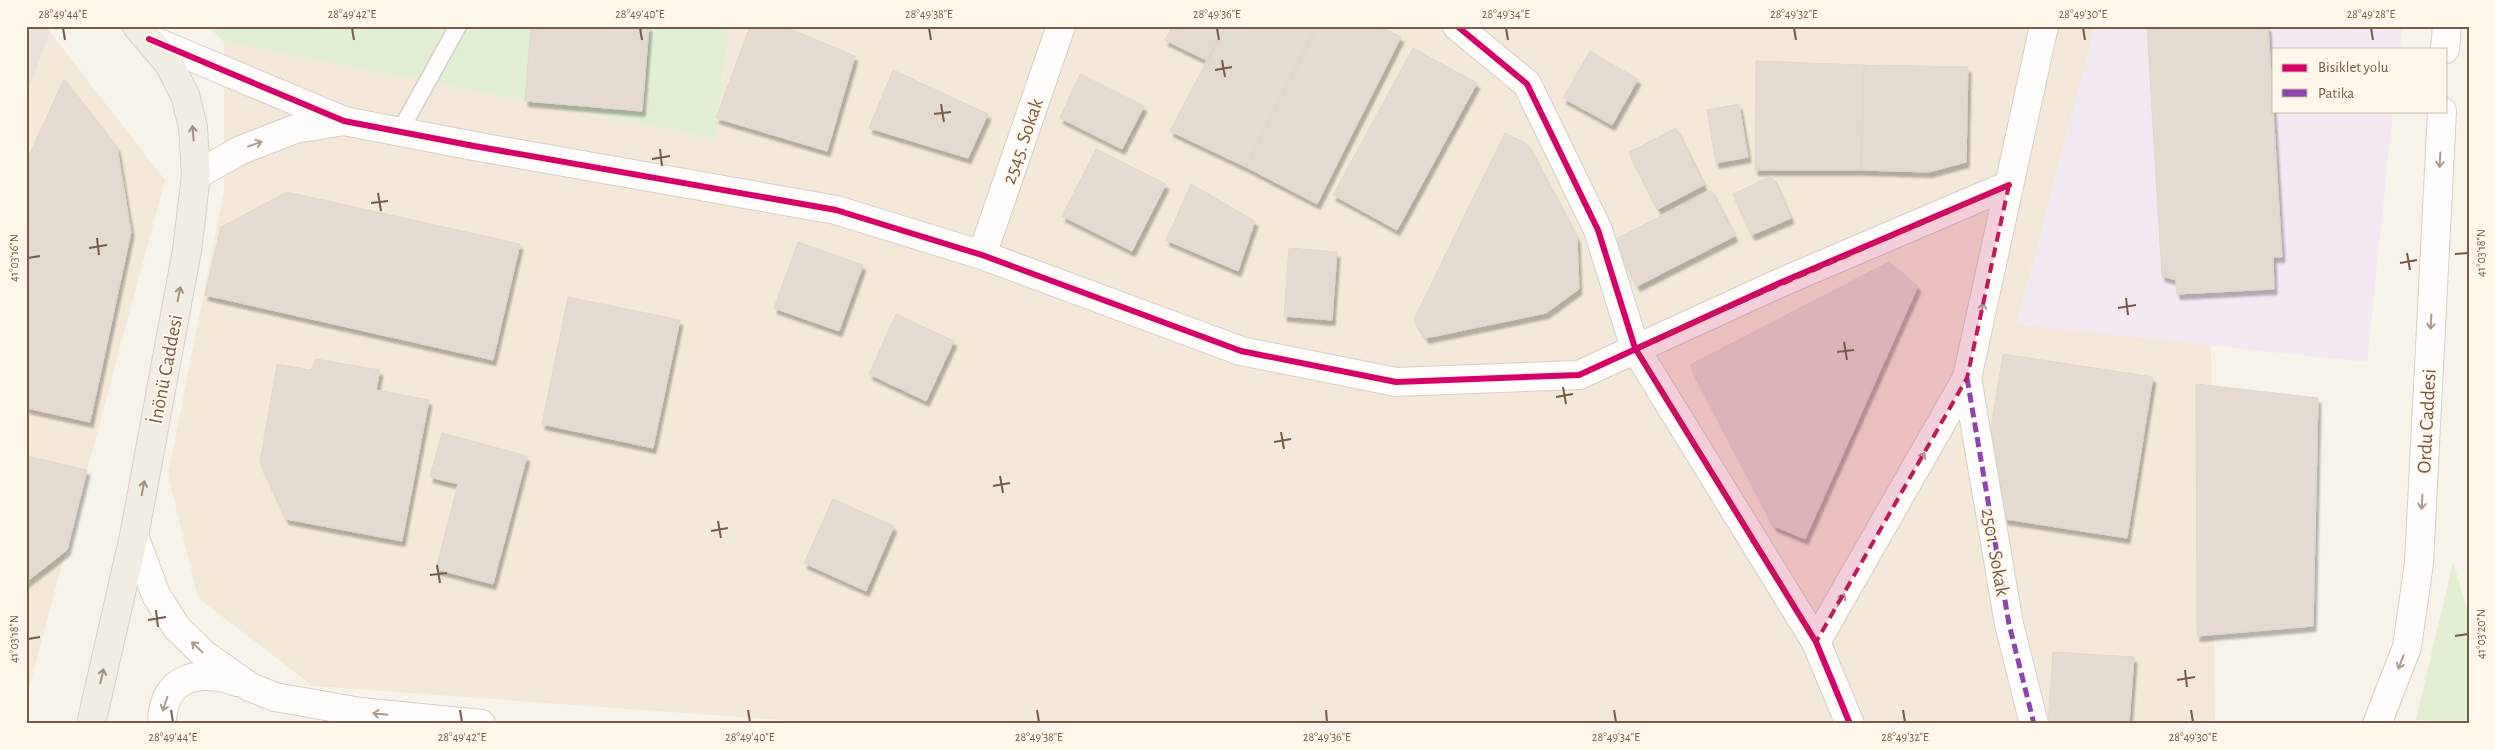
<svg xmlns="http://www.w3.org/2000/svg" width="2495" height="750" viewBox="0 0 2495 750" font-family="'Alegreya Sans',sans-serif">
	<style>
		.residential { fill: #f4e9d8 }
		.industrial { fill: #eae2da }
		.education { fill: #f4e8f2 }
		.green { fill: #e2efd2 }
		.building { fill: #e4dad0; stroke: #e1d6cb; filter: url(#shadow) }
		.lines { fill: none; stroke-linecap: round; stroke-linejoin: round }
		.lane-casing { stroke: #d6cfc6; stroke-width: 19 }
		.street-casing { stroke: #d6cfc6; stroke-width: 30 }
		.secondary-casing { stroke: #d6cfc6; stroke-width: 30 }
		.primary-casing { stroke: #d9d0c8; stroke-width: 30 }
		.lane { stroke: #fefdfc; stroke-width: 16 }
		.street { stroke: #fefdfc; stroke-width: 28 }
		.secondary { stroke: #fefdfc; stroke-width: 28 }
		.primary { stroke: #f3eee4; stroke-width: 28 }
		.quiet { stroke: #8e44ad; stroke-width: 5; stroke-dasharray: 10 5; stroke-linecap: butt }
		.cycleway-casing { stroke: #fff8ea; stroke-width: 9 }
		.cycleway { stroke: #d6006c; stroke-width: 6 }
		.oneway { stroke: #a28e7e }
		.oneway2 { stroke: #ad9b8f }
		.marked { fill: #c2185b; fill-opacity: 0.2; stroke: #c2185b; stroke-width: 4; stroke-dasharray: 10 6; stroke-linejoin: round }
		.ticks { fill: none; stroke: #775a47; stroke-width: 2 }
		.labels { text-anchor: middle; stroke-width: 4; stroke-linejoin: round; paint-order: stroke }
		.street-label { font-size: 20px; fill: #775a47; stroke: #fff8ea }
		.neatline { fill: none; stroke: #775a47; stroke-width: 2 }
		.ticks-label { font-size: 12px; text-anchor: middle; fill: #775a47 }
	</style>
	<defs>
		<filter id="shadow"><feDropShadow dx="3" dy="5.5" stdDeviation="1" flood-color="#0004"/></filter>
	</defs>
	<rect width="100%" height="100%" fill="#f8f3e9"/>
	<!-- residential -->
	<path class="residential" d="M730 26H2095L2017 324 2211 345 2215 724H837L313 686 198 598 168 475 224 190V42L715 139Z
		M50 32 165 180 27 695 26 97Z"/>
	<!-- industrial -->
	<path class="industrial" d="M26 26H45L50 32 26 97Z"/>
	<!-- education -->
	<path class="education" d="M2095 26H2402L2400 49H2274V111H2393L2367 362 2017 325Z"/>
	<!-- green -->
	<path class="green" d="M208 26H730L715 139 224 42Z
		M2453 562 2469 616V723L2416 720Z"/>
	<!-- building -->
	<path class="building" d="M531 26H649L642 111 525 101Z
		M750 26H783L855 56 827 151 716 118Z
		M1172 26H1225L1208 61 1165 40Z
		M1225 26H1317L1246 167 1170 131Z
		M1317 26H1379L1401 37 1317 204 1246 167Z
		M2147 26H2268L2282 257H2273L2274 289 2177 294 2176 280 2162 276Z
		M1413 48 1477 83 1397 230 1333 195Z
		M1590 51 1638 79 1612 125 1563 98Z
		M1756 61 1864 65 1861 170H1755Z
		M1864 65 1968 67 1966 162 1929 172 1861 170Z
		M893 70 988 114 968 158 869 128Z
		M1080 74 1144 106 1122 149 1060 118Z
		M64 79 117 147 131 232 90 422 26 408V162Z
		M1739 104 1748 157 1716 163 1707 110Z
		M1676 128 1704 185 1658 209 1629 152Z
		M1505 133 1527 144 1577 238 1579 289 1546 313 1426 338 1414 319Z
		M1096 149 1166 184 1132 251 1062 216Z
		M1772 176 1791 218 1752 235 1733 194Z
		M1191 184 1255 221 1238 271 1166 240Z
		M1711 190 1735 236 1637 286 1614 240Z
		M287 192 520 244 493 360 205 295 221 227Z
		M798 242 863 265 839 331 774 308Z
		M1289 248 1337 252 1332 320 1284 316Z
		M1889 262 1918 286 1805 539 1774 526 1690 365Z
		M568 297 680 320 653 448 542 424Z
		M896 314 954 341 926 401 869 374Z
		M2003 354 2153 377 2127 538 2005 519 1987 453Z
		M316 359 380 370 376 390 429 400 402 541 286 519 260 462 277 364 311 370Z
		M2196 384 2318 398 2313 626 2197 636Z
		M442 433 527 456 493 584 436 569 458 484 430 477Z
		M26 456 87 470 67 550 26 582Z
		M833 499 894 526 866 591 804 563Z
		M2053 652 2134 657 2129 724 2048 722Z"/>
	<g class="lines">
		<defs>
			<path id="lane" d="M400 131 458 26"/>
			<path id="street" d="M1457 26 1527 84 1598 230 1635 348 1816 642 1850 724
				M149 39 344 121 474 146 836 210 982 255 1241 351 1396 382 1579 375 1782 282 2009 185
				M196 175 241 150 295 129 344 121
				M982 255 1061 26
				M1967 378 2009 624 2034 724"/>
			<path id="secondary" d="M2445 49 2447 26
				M134 536 156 595 177 628 205 655 250 687 275 697 360 712 481 724
				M1816 642 1967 378 2044 26
				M162 724C162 676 199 669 237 682
				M2377 724 2407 647 2419 563 2442 111"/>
			<path id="primary" d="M91 724 134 536 187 250 196 175 193 127 185 95 169 64 137 26"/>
		</defs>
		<!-- lane casing -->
		<use href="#lane" class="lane-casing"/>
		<!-- street casing -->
		<use href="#street" class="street-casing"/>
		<!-- secondary casing -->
		<use href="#secondary" class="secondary-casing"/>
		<!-- primary casing -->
		<use href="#primary" class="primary-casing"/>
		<!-- lane -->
		<use href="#lane" class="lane"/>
		<!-- street -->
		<use href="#street" class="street"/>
		<!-- secondary -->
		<use href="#secondary" class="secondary"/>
		<!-- primary -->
		<use href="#primary" class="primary"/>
		<!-- quiet -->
		<path class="quiet" d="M1967 378 2009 624 2034 724"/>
		<defs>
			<path id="cycleway" d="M1457 26 1527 84 1598 230 1635 348 1816 642 1850 724
				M149 39 344 121 474 146 836 210 982 255 1241 351 1396 382 1579 375 1782 282 2009 185"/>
		</defs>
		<!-- cycleway casing -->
		<use href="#cycleway" class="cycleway-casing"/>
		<!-- cycleway -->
		<use href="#cycleway" class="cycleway"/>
	</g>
	<!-- one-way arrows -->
	<defs><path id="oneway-shaft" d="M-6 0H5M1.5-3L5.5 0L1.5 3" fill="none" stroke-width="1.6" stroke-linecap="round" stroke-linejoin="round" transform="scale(1.25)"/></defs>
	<g class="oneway">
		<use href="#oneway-shaft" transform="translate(193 133) rotate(-95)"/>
		<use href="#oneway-shaft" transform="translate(179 294) rotate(-79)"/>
		<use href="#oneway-shaft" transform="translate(143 488) rotate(-79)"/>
		<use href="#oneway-shaft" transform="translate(102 676) rotate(-77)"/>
	</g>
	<g class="oneway2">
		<use href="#oneway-shaft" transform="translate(255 144) rotate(-20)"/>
		<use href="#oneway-shaft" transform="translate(2440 160) rotate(93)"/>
		<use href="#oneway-shaft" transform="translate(1982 310) rotate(-78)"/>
		<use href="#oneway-shaft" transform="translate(2431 322) rotate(93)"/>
		<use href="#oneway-shaft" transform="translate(1921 459) rotate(-60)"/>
		<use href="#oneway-shaft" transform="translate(2422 502) rotate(93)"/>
		<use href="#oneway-shaft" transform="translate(1841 600) rotate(-60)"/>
		<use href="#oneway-shaft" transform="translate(197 647) rotate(-136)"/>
		<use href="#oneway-shaft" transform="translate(2401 662) rotate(111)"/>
		<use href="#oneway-shaft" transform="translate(165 704) rotate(108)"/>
		<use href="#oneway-shaft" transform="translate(380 714) rotate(-174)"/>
	</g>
	<!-- marked area -->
	<path class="marked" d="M2009 185 1967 378 1816 642 1635 348Z"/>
	<!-- ticks -->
	<path class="ticks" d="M63 28 65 40M352 28 354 40M640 28 642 40M929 28 931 40M1217 28 1219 40M1506 28 1508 40M1794 28 1796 40M2083 28 2085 40M2371 28 2373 40M1222 60 1225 77M1215 70 1232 67M941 104 944 122M934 114 951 112M660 149 662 166M652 159 670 156M378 193 381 211M371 203 388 201M97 238 99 255M89 248 107 245M2407 253 2410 270M2455 254 2468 253M28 258 40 256M2400 263 2417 260M2126 298 2128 315M2118 308 2136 305M1844 342 1847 360M1837 352 1854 350M1563 387 1566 404M1556 397 1573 394M1281 432 1284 449M1274 442 1291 439M1000 476 1003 493M993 486 1010 483M718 521 721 538M711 531 728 528M437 565 440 583M430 575 447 573M156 610 158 627M148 620 166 617M2455 636 2468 634M28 639 40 637M2185 670 2187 687M2177 680 2195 677M171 710 173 722M460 710 462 722M748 710 750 722M1037 710 1039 722M1326 710 1327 722M1614 710 1616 722M1903 710 1905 722M2191 710 2193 722"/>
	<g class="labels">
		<!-- street labels -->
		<g class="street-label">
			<text transform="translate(1022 141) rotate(-71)" y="7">2545. Sokak</text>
			<text transform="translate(165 369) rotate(-79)" y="7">İnönü Caddesi</text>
			<text transform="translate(2426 421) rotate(-87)" y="7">Ordu Caddesi</text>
			<text transform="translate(1996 552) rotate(80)" y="7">2501. Sokak</text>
		</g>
	</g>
	<!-- border -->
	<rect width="2495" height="750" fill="none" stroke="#fff8ea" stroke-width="55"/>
	<!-- legend -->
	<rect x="2272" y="48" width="175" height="65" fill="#fff8ea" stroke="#c9b9a9"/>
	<rect x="2282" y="64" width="25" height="8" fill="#d6006c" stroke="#c9b9a9"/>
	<text x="2318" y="72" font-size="15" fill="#775a47">Bisiklet yolu</text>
	<rect x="2282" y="89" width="25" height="8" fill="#8e44ad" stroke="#c9b9a9"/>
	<text x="2318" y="98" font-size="15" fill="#775a47">Patika</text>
	<rect x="28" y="28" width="2440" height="694" class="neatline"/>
	<g class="ticks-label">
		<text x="63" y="18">28°49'44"E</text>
		<text x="352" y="18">28°49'42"E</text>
		<text x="640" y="18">28°49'40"E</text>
		<text x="929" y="18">28°49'38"E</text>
		<text x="1217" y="18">28°49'36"E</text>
		<text x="1506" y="18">28°49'34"E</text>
		<text x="1794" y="18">28°49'32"E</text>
		<text x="2083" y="18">28°49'30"E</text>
		<text x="2371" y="18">28°49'28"E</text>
		<text transform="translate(2481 253) rotate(-90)" y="4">41°03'18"N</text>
		<text transform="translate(14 258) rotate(-90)" y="4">41°03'16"N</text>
		<text transform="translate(2481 634) rotate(-90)" y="4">41°03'20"N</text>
		<text transform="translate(14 639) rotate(-90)" y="4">41°03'18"N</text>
		<text x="173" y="741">28°49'44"E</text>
		<text x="462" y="741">28°49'42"E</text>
		<text x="750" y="741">28°49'40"E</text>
		<text x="1039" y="741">28°49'38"E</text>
		<text x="1327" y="741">28°49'36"E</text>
		<text x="1616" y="741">28°49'34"E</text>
		<text x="1905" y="741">28°49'32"E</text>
		<text x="2193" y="741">28°49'30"E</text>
	</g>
</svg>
